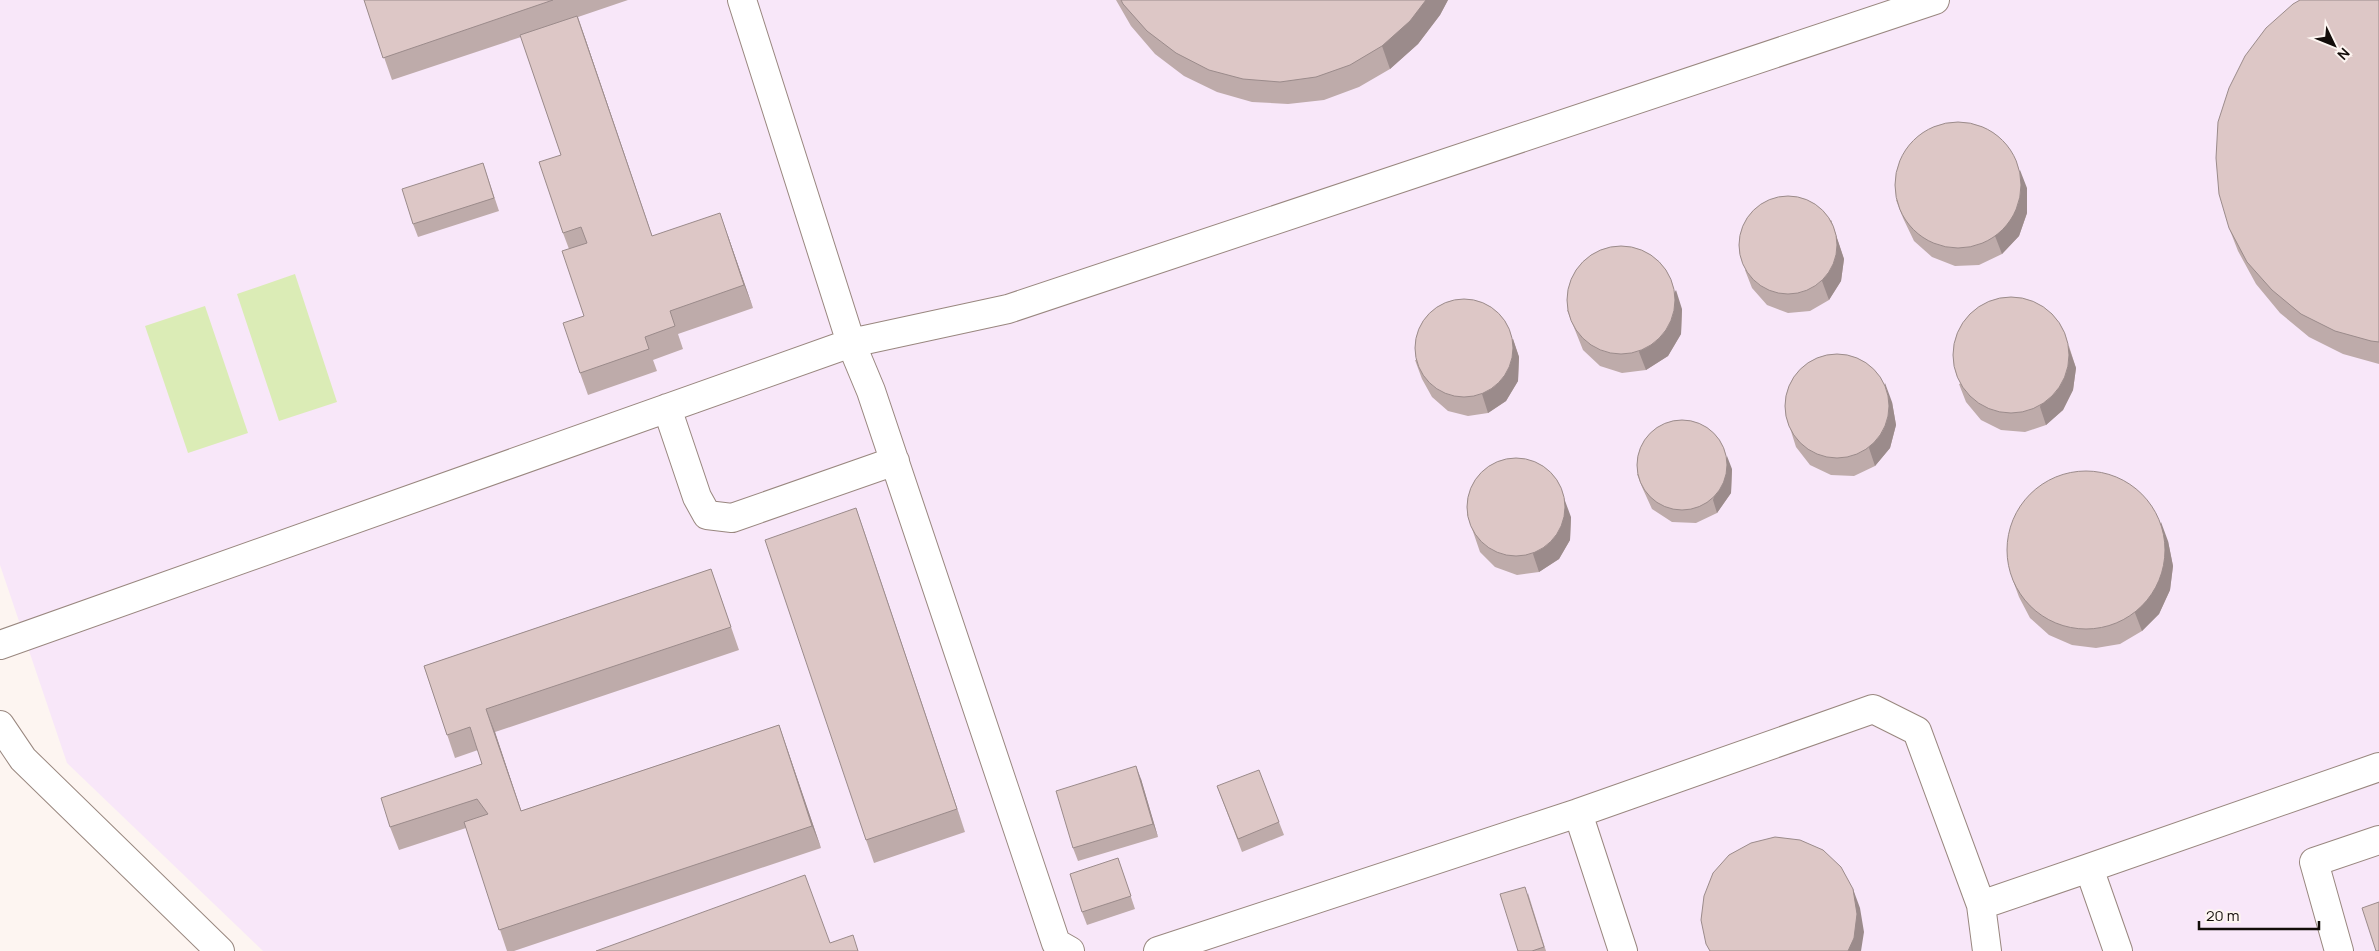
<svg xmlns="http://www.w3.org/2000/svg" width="2379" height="951" viewBox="0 0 2379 951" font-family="Manrope,sans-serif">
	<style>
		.industrial { fill: #f8e7f9 }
		.green { fill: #dbecb6 }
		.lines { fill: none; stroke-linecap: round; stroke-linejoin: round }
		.minor-casing { stroke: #99877f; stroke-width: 30 }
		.minor { stroke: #fff; stroke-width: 28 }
		.wall { fill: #beabaa }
		.shaded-wall { fill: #9b8b8b }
		.building { fill: #ddc7c6; stroke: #9b8b8b }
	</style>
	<rect width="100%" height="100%" fill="#fdf5f1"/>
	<!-- industrial -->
	<path class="industrial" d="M0 0H2379V951H263L67 763 0 565Z"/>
	<!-- green -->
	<path class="green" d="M295 274 337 402 279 421 237 294Z
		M205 306 248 433 188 453 145 326Z"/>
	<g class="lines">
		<defs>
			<path id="minor" d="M742 0 851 343 871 391 1056 943 1070 951
				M667 408 697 497 707 515 732 518 895 461
				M0 645 851 343 1008 309 1935 0
				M0 725 23 759 220 951
				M2089 868 2379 767
				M1981 905 2089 868 2118 951
				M1158 951 1578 813
				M1623 951 1578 813 1873 709 1917 731 1981 905 1987 951
				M2339 951 2314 862 2379 840"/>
		</defs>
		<!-- minor casing -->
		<use href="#minor" class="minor-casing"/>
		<!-- minor -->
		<use href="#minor" class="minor"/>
	</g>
	<!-- wall -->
	<path class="wall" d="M364 0H628L578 17 652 236H728L753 308 678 334 683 349 653 360 657 371 588 395 580 373 584 316 569 249 563 233 561 155 521 37 392 80Z
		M1116 0H1448L1440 15 1418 44 1390 69 1359 87 1324 100 1288 104 1252 102 1217 92 1184 76 1155 54 1131 26Z
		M2379 0V364L2343 354 2309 337 2280 313 2256 284 2238 251 2229 228Z
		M483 163 499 211 418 237 413 224Z
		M2027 188V213L2019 236 2002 254 1979 265 1955 266 1932 257 1914 241 1903 218 1896 200Z
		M1831 220 1844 259 1841 281 1829 300 1810 311 1788 313 1767 305 1752 288 1745 270Z
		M1682 309 1681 334 1668 356 1646 370 1622 373 1600 366 1583 350 1567 310Z
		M1513 339 1519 357 1518 381 1506 401 1488 413 1468 416 1448 411 1432 397 1422 379 1415 360Z
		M2069 346 2076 368 2073 390 2063 410 2046 425 2025 432 2001 430 1981 420 1966 402 1959 384Z
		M1892 402 1896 425 1890 448 1875 466 1854 476 1831 475 1810 465 1796 447 1790 428Z
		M1732 469 1731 493 1717 513 1696 523 1672 522 1652 509 1642 487 1637 474Z
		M856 508 965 832 874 863 866 840Z
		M1467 514 1571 517 1570 540 1559 559 1539 572 1517 575 1495 567 1480 552Z
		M2168 541 2173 566 2170 590 2159 614 2142 631 2120 644 2096 648 2072 645 2049 635 2030 618 2019 597 2012 578Z
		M711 569 739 650 495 732 521 811 779 725 821 848 514 951H507L466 828 399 850 390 827 482 764 478 750 455 758 424 666Z
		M1141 779 1158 837 1078 861 1073 848Z
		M1217 786 1279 822 1284 835 1242 852Z
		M1118 858 1135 909 1087 925 1082 912Z
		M1528 893 1546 951H1518Z"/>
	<!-- shaded-wall -->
	<path class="shaded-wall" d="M1426 0H1448L1440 15 1418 44 1390 69 1382 46Z
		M577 16 585 38 660 259 652 236Z
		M2020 170 2027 188V213L2019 236 2002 254 1995 236Z
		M720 213 728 236 753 308 744 285Z
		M1831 220 1844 259 1841 281 1829 300 1822 281Z
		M1676 290 1682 309 1681 334 1668 356 1646 370 1639 352Z
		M2062 328 2076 368 2073 390 2063 410 2046 425 2040 407Z
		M1513 339 1519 357 1518 381 1506 401 1488 413 1482 394Z
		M1885 383 1892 402 1896 425 1890 448 1875 466 1869 448Z
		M1727 456 1732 469 1731 493 1717 513 1713 500Z
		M1564 498 1571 517 1570 540 1559 559 1539 572 1533 554Z
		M856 508 864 531 965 832 957 809Z
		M2161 522 2168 541 2173 566 2170 590 2159 614 2142 631 2135 613Z
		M486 709 495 732 529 834 521 811Z
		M779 725 787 748 821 848 812 826Z
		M1136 766 1141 779 1158 837 1153 824Z
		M1853 889 1860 908 1864 932 1861 951H1848Z"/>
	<!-- building -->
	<path class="building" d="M364 0H553L383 58Z
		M1121 0H1426L1410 21 1382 46 1350 65 1316 77 1280 82 1243 79 1209 70 1176 53 1147 31 1123 4Z
		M2300 0H2379V342L2371 341 2335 331 2301 314 2272 290 2247 262 2229 228 2219 194 2216 158 2218 122 2229 88 2245 56 2266 28 2293 4Z
		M577 16 652 236 720 213 744 285 670 311 675 326 645 337 649 349 580 373 563 323 584 316 562 251 587 243 581 227 563 233 539 162 561 155 520 35Z
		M1895 185a63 63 0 1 1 126 0a63 63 0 1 1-126 0Z
		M483 163 494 198 413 224 402 189Z
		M1739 245a49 49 0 1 1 98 0a49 49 0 1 1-98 0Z
		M1567 300a54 54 0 1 1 108 0a54 54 0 1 1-108 0Z
		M1953 355a58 58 0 1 1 116 0a58 58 0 1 1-116 0Z
		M1415 348a49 49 0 1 1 98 0a49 49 0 1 1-98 0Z
		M1785 406a52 52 0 1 1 104 0a52 52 0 1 1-104 0Z
		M1637 465a45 45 0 1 1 90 0a45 45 0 1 1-90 0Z
		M1467 507a49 49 0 1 1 98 0a49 49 0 1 1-98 0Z
		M2007 550a79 79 0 1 1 158 0a79 79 0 1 1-158 0Z
		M856 508 957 809 866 840 765 540Z
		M711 569 731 627 486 709 521 811 779 725 812 826 499 930 464 822 488 814 477 799 390 827 381 798 482 764 470 727 447 735 424 666Z
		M1136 766 1153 824 1073 848 1056 791Z
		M1259 770 1279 822 1238 839 1217 786Z
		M1775 837 1800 840 1823 850 1841 867 1853 889 1857 914 1854 938 1848 951H1710L1706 944 1701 920 1704 896 1713 873 1729 855 1751 843Z
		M1118 858 1131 896 1082 912 1070 874Z
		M805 875 830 943 853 935 858 951H596Z
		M1525 887 1544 947 1532 951H1518L1500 894Z
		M2379 902V951H2376L2362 908Z"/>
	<!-- north arrow -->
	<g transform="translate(2334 45) rotate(133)" stroke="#fdf5f1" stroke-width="4" paint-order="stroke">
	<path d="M0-4L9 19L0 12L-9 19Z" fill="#120c09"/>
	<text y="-8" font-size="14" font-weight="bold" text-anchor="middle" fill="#120c09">N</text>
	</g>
	<!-- scale -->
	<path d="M2199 921v8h120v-8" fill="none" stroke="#120c09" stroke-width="2.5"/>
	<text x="2206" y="921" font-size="15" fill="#120c09" stroke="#fdf5f1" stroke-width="4" paint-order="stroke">20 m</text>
</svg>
